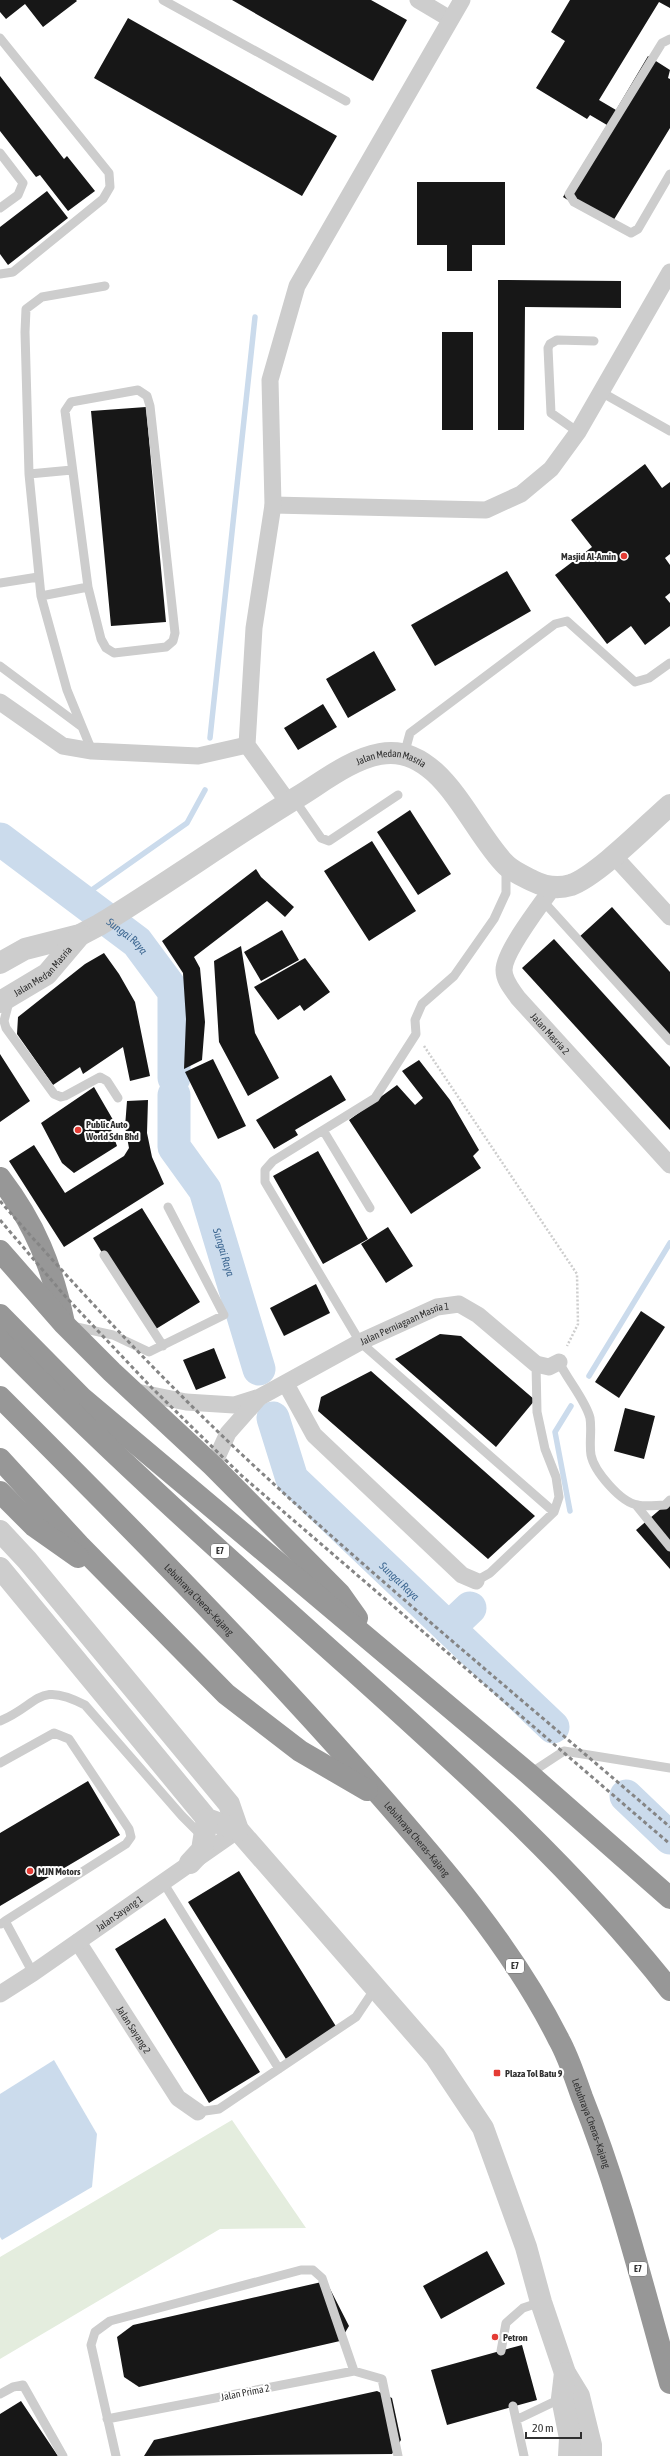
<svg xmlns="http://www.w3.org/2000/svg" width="670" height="2456" viewBox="0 0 670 2456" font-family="'Asap Condensed',sans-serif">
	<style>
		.green { fill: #e4edde }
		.water { fill: #cbdbec }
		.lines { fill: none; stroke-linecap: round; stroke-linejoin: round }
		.stream { stroke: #cbdbec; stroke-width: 5.5 }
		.river { stroke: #cbdbec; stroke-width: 33 }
		.building { fill: #171717 }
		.path { stroke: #cdcdcd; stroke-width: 2.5; stroke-dasharray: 2 2; stroke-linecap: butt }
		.service { stroke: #cdcdcd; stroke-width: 9 }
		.minor { stroke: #cdcdcd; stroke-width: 17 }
		.tertiary { stroke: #cdcdcd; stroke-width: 22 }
		.motorway { stroke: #979797; stroke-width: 22 }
		.rail { stroke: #858585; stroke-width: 3; stroke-dasharray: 4 3; stroke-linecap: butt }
		.poi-dot { fill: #e43c35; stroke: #fff; stroke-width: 1.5 }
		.labels { text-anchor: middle; stroke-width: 4; stroke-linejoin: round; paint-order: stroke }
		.shield { fill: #fff; stroke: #6e6e6e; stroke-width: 1 }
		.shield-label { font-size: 9px; font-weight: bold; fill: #303030 }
		.poi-label { font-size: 10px; font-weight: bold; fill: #303030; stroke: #fff; text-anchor: start }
		.street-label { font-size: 10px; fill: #303030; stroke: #fff }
		.water-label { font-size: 11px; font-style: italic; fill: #3e6892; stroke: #fff }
	</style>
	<rect width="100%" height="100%" fill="#fff"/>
	<!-- green -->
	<path class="green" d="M232 2120 306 2228 220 2229 0 2359V2257Z"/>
	<!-- water -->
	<path class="water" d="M54 2060 97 2134 92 2187 2 2240 0 2237V2094Z"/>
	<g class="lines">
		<!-- stream -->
		<path class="stream" d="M210 738 255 317
			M79 899 187 823 205 790
			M589 1376 670 1243
			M570 1511 555 1432 571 1406"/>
		<!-- river -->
		<g class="river">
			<path id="s1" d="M0 839 137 942 174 992V1078"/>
			<path id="s2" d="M174 1095V1147L205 1190 259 1369"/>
			<path id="s3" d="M273 1418 292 1479 553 1727"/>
			<path d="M449 1628 470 1608"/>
			<path d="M626 1796 670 1838"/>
		</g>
	</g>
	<!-- building -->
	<path class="building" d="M0 0H76L77 1 43 27 25 4 6 19 0 12Z
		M232 0H371L407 20 373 81Z
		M570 0H670V8L659 2 599 100 616 110 648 56 670 70 668 78 670 79V128L610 226 563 197 607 125 590 115 587 119 536 88 565 41 551 32Z
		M128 18 337 136 302 196 94 78Z
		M0 76 64 159 67 156 95 191 68 211 40 175 36 177 0 131Z
		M417 182H505V245H472V271H447V245H417Z
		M47 191 68 218 8 265 0 254V227Z
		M498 280 621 281V308L525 307 524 430H498Z
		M442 332H473V430H442Z
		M146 407 166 622 111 626 91 411Z
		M645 464 662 488 670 482V554L665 558 670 565V593L665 597 670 603V626L645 645 631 626 607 644 555 575 592 547 571 520Z
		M507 571 531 611 435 666 411 625Z
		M374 651 396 690 348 718 326 679Z
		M323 704 337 727 298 750 284 728Z
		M410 810 451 874 418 895 377 832Z
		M372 841 416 911 369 941 324 871Z
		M256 869 261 877 294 907 285 917 267 901 194 957 200 968 205 1022 202 1060 184 1069 186 1019 183 973 162 941Z
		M612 907 670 972V1040L578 938Z
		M282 930 299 960 261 981 244 952Z
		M554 939 670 1067V1130L522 968Z
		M241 946 255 1033 279 1078 248 1096 219 1042 214 961Z
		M104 953 119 974 135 1002 150 1076 130 1081 123 1047 83 1074 80 1067 53 1085 17 1034 18 1017 85 964Z
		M305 958 330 992 304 1011 300 1005 278 1020 254 987Z
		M0 1054 30 1101 0 1122Z
		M213 1059 246 1126 218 1139 185 1072Z
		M419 1060 450 1100 479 1150 473 1156 481 1168 411 1214 349 1120 397 1085 415 1105 423 1098 402 1071Z
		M331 1075 346 1100 295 1130 298 1135 274 1149 256 1120Z
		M94 1087 116 1125 111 1129 117 1146 74 1173 62 1163 41 1123Z
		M148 1100 147 1133 152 1157 164 1184 64 1247 9 1161 34 1145 65 1193 124 1156 129 1148 125 1127 127 1101Z
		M318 1151 368 1239 323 1264 273 1176Z
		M142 1208 200 1302 151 1332 93 1238Z
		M388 1227 413 1266 386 1283 361 1244Z
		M316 1284 330 1313 284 1336 270 1308Z
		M641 1311 665 1327 619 1398 595 1382Z
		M440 1334 461 1336 535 1400 496 1447 395 1359Z
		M214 1348 226 1378 196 1390 183 1360Z
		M371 1371 535 1516 488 1559 318 1411 321 1397Z
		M625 1408 655 1416 644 1459 614 1451Z
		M670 1501V1569L636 1530Z
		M88 1781 120 1835 0 1906V1833Z
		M239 1871 337 2028 286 2059 188 1902Z
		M165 1918 260 2072 209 2103 115 1949Z
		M487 2251 505 2284 441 2319 423 2286Z
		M326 2281 349 2326 340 2341 139 2387 124 2377 117 2337 133 2325Z
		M522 2345 537 2400 447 2425 431 2370Z
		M377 2391 392 2398 401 2440 392 2454 144 2456 154 2440Z
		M21 2401 58 2456H0V2414Z"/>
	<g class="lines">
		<!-- path -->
		<path class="path" d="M424 1046 577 1274 578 1324 567 1346"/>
		<!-- service -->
		<path class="service" d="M163 0 346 101
			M0 38 109 173 110 187 103 199 13 272 0 274
			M670 39 662 43 569 194 574 202 631 233 638 229 670 174
			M0 153 23 183 18 195 0 208
			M138 390 147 396 150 406 175 633 173 641 166 647 114 653 106 648 101 639 88 587 65 411 71 402Z
			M601 392 670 431
			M578 432 551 413 548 348 550 344 557 340 594 341
			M29 474 72 470
			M0 583 38 577
			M41 596 88 587
			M0 666 82 727
			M92 751 67 690 41 596 29 474 25 332 26 309 42 297 105 286
			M404 755 410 733 555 624 567 621 635 682 649 678 670 663
			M294 799 321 838 329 841 398 795
			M506 867V893L494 919 454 976 422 1004 415 1020 416 1034 375 1098 273 1161 265 1170V1182L360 1342 554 1512
			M543 901 670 1041
			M10 998 4 1021 6 1028 54 1094 61 1097 65 1096 100 1077 107 1081 118 1098
			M323 1130 370 1208
			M104 1255 163 1346
			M72 1326 113 1335 149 1352 224 1315 168 1207
			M559 1362C567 1379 586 1401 590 1418 592 1430 589 1443 591 1455 594 1471 621 1503 638 1505 646 1507 657 1505 665 1505L670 1500
			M636 1505 670 1547
			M476 1581 490 1573 554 1512 559 1497 556 1477 545 1449 537 1412 536 1364
			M0 1721C39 1705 37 1680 85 1705L182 1816 202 1836
			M0 1763 54 1733 69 1739 129 1829 131 1837 126 1844 5 1921
			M529 1774 564 1751 670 1768
			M163 1882 279 2069
			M1 1924 5 1921 33 1973
			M198 2112 219 2109 356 2017 376 1987
			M501 2351 506 2323 523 2308 541 2302
			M0 2394 13 2387 23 2385 63 2456
			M513 2406 524 2456
			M107 2419 354 2371 382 2379 398 2456
			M516 2420 562 2398
			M116 2456 91 2345 95 2332 110 2321 301 2270H313L322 2278 354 2371"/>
		<!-- minor -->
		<g class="minor">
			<path d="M418 0 450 19"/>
			<path d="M273 505 486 510 521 494 551 469 578 432 670 272"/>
			<path d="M0 702 63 746 92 751 198 756 247 745"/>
			<path d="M288 802 247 745 254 628 273 505 270 380 297 286 462 0"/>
			<path d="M613 855 670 917"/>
			<path id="s4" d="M553 887C541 905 504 951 504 970 504 981 512 989 518 998L670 1165"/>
			<path d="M286 1384 314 1435 462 1575 476 1581"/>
			<path id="s5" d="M132 1391 186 1402 234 1405 260 1397 360 1342 437 1307 459 1304 478 1315 536 1364 549 1367 559 1362"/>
			<path d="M213 1466 228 1433 258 1399"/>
			<path id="s6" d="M78 1942 178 2098 198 2112"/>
			<path id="s7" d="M0 1994 33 1973 238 1830"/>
		</g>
		<!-- tertiary -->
		<g class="tertiary">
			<path id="s8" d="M0 963 25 949 80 935 99 925C168 883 233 836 301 795 325 780 352 759 380 754 441 742 471 831 506 865 513 872 525 877 533 881 545 887 558 889 571 885 597 876 647 825 670 805"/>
			<path id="s9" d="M0 1002 47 974 80 935"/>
			<path d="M0 1531 27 1560 229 1804 238 1830 435 2056 483 2128 526 2247 541 2302 565 2373 579 2396 591 2445V2456"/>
			<path d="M0 1568 207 1819 238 1830"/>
			<path d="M190 1863 202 1850 207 1819"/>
			<path d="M565 2373 562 2398 570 2438 569 2456"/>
		</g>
		<!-- motorway -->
		<g class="motorway">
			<path d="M0 1178C35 1224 52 1266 64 1323"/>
			<path d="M0 1251 64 1324 112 1372 213 1466 340 1594 357 1618"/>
			<path d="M0 1315 82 1398 529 1774 670 1898"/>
			<path d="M0 1341C114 1457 235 1565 357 1674 467 1773 578 1873 670 1990"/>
			<path id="s10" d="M0 1397C124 1521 247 1645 363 1776 435 1858 510 1942 559 2040 569 2058 575 2078 582 2097 619 2189 643 2287 670 2383"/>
			<path d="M0 1459 79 1545 226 1694 300 1751 367 1790"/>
			<path d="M0 1492 34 1526 78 1557"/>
		</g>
		<!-- rail -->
		<path class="rail" d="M0 1201C80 1292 163 1381 252 1464 387 1589 530 1706 670 1827
			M0 1220 65 1296 151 1387 242 1476 670 1844"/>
	</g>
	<!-- markers -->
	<g class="poi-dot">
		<circle cx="624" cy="556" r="4"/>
		<circle cx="78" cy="1130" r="4"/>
		<circle cx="30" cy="1871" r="4"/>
		<rect x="493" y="2069" width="8" height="8" rx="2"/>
		<circle cx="495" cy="2337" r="4"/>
	</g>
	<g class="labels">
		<!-- shield labels -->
		<g class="shield">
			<rect x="211" y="1544" width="18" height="14" rx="3"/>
			<rect x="506" y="1959" width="18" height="14" rx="3"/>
			<rect x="629" y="2262" width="18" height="14" rx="3"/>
		</g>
		<g class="shield-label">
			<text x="220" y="1554">E7</text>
			<text x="515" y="1969">E7</text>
			<text x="638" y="2272">E7</text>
		</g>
		<!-- poi labels -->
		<g class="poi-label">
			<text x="616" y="560" text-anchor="end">Masjid Al-Amin</text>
			<text x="86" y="1128">Public Auto<tspan x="86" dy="12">World Sdn Bhd</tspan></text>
			<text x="38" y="1875">MJN Motors</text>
			<text x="505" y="2077">Plaza Tol Batu 9</text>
			<text x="503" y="2341">Petron</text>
		</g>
		<!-- street labels -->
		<g class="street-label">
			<text dy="4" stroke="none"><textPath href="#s8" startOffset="448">Jalan Medan Masria</textPath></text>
			<text dy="4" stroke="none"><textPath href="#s9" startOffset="53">Jalan Medan Masria</textPath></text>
			<text dy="4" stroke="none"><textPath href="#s4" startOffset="177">Jalan Masria 2</textPath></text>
			<text dy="4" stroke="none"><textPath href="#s5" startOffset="293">Jalan Perniagaan Masria 1</textPath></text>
			<text dy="4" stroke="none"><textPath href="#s10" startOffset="284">Lebuhraya Cheras–Kajang</textPath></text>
			<text dy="4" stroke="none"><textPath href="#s10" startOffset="608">Lebuhraya Cheras–Kajang</textPath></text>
			<text dy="4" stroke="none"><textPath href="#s7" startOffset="144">Jalan Sayang 1</textPath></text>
			<text dy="4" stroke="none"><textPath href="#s6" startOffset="104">Jalan Sayang 2</textPath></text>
			<text dy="4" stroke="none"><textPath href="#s10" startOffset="944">Lebuhraya Cheras–Kajang</textPath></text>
			<text transform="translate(245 2392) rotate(-11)" y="4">Jalan Prima 2</text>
		</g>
		<!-- water labels -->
		<g class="water-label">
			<text dy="4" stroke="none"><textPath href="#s1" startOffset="160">Sungai Raya</textPath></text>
			<text dy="4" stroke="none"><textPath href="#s2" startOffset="170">Sungai Raya</textPath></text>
			<text dy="4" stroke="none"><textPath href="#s3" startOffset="212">Sungai Raya</textPath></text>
		</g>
	</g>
	<!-- scale -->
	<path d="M526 2432v6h55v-6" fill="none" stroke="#303030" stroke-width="2"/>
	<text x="532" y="2432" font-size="12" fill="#303030" stroke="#ffffff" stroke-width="3" paint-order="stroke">20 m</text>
</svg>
